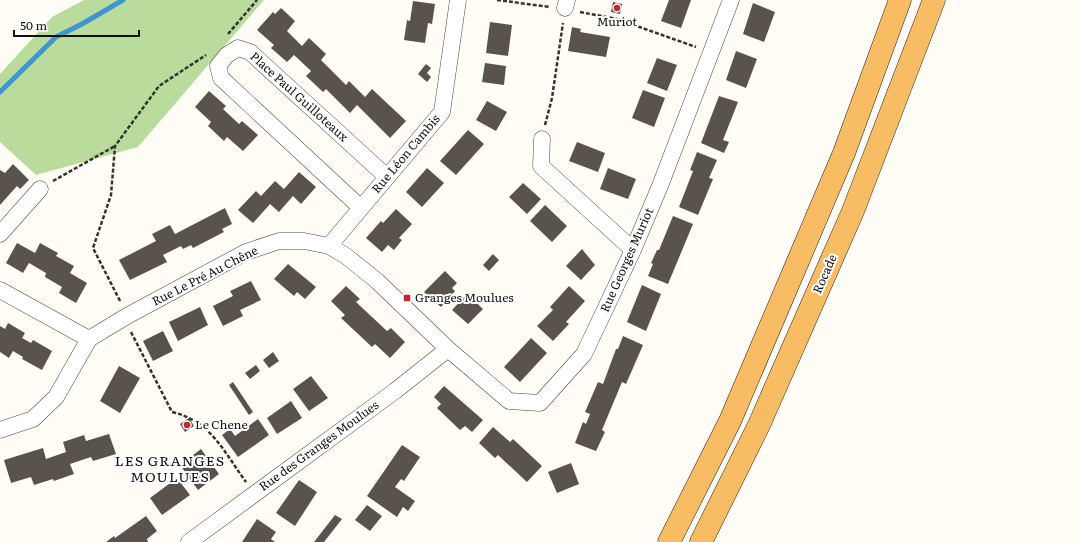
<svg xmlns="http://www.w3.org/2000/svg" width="1078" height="542" viewBox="0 0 1078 542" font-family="Literata,serif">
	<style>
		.forest { fill: #b9dc9c }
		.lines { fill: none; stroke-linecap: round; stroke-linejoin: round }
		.stream { stroke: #3f96cf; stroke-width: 5 }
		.building { fill: #5a524d }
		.minor-casing { stroke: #444; stroke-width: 17 }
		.trunk-casing { stroke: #222; stroke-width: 23 }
		.path { stroke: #333; stroke-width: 2.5; stroke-dasharray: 4 2; stroke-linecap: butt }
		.minor { stroke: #fff; stroke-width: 16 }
		.trunk { stroke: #f7bc64; stroke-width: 22 }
		.poi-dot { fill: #c4262e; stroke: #fff; stroke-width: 1.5 }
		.labels { text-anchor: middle; stroke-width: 4; stroke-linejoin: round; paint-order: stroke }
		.poi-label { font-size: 12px; fill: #111; stroke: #fff; text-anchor: start }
		.street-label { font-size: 12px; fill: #111; stroke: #fff }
		.quarter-label { font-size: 14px; letter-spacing: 1px; fill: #111; stroke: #fff }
	</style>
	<rect width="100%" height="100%" fill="#fffdf5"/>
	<!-- forest -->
	<path class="forest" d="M84 0H264L138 147 36 175 0 142V74L52 17Z"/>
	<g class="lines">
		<!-- stream -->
		<path class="stream" d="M0 92 56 37 82 24 123 0"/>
	</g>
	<!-- building -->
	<path class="building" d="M669 0H691L681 28 661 21Z
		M413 1 435 4 432 24 428 23 425 43 404 40 407 20 410 21Z
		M613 2 622 4 620 14 611 12Z
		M753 3 775 12 764 42 743 34Z
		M281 8 295 21 287 31 302 46 309 38 326 54 321 60 346 85 349 81 365 97 372 89 406 121 390 138 357 105 350 113 326 89 323 92 306 76 311 71 294 55 287 62 271 48 274 45 257 30 273 12 275 14Z
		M490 22 512 25 508 56 486 53Z
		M572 27 581 29 580 32 610 37 606 57 568 51Z
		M736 51 757 59 746 88 726 80Z
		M657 58 677 65 667 91 647 83Z
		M485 63 506 66 504 85 482 82Z
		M426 64 431 68 427 73 431 77 427 82 418 74Z
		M643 90 665 98 654 127 632 118Z
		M209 91 226 106 223 109 239 124 242 121 258 135 243 151 227 137 224 141 208 126 211 122 195 107Z
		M719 96 738 102 723 140 729 142 724 153 701 143Z
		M487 101 507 112 496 131 476 120Z
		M468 130 484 144 456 175 440 161Z
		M577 142 605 153 598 172 569 161Z
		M697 152 717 160 709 178 713 179 698 215 679 207 693 171 690 170Z
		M13 164 29 180 20 189 17 186 0 205V170L5 173Z
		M427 168 444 183 422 207 406 192Z
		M608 168 636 179 628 199 600 189Z
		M299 172 316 187 301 204 293 196 279 212 270 204 253 223 238 210 256 191 261 196 275 181 284 189Z
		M523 183 541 199 527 214 509 197Z
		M545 205 567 226 552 242 530 221Z
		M225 208 232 224 222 229 224 232 193 248 191 245 183 249 181 246 163 255 167 262 130 280 119 260 156 241 152 234 170 225 175 234Z
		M396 209 412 224 399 238 402 240 394 250 388 245 382 252 366 238 381 221 383 223Z
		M673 216 693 224 668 284 648 276 653 264 651 263 657 250H659Z
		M17 243 35 253 40 243 58 253 56 256 74 266 70 273 87 283 76 303 59 293 62 287 45 277 46 273 29 263 23 273 6 263Z
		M582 249 595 265 581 280 566 266Z
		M493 254 499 260 489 271 483 265Z
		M288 264 316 287 305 299 297 292 294 296 274 279Z
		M445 271 457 283 452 288 455 291 441 307 424 292Z
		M251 281 261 300 240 310 243 316 223 326 213 306 233 296 230 291Z
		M642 285 661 294 646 331 627 322Z
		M346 286 360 299 356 302 387 331 391 328 405 342 390 358 375 344 372 347 341 318 345 315 331 301Z
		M569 286 585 301 566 322 569 324 553 341 537 326 553 310 550 307Z
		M467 294 483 309 468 324 452 310Z
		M200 307 208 325 178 341 169 322Z
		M8 323 25 333 22 338 31 343 33 340 52 351 42 370 22 359 23 357 13 351 9 358 0 352V326L5 329Z
		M163 331 173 351 153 361 143 341Z
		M623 336 643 345 626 384 622 382 602 430 605 432 596 451 575 443 583 422 586 424 590 414 585 412 598 382 603 384 616 349H618Z
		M531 338 547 353 520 382 504 367Z
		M273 352 279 361 269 368 263 360Z
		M256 365 260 371 250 379 245 373Z
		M119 366 140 378 120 413 100 401Z
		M311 376 328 398 309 411 293 389Z
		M233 382 253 412 249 415 229 385Z
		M444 386 483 420 472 432 465 426 460 430 437 408 441 404 434 397Z
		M291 401 302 418 277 434 267 418Z
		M189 418 194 426 185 432 180 424Z
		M258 419 269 435 238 457 222 435 230 429 235 436Z
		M493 427 510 442 513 439 542 466 527 482 498 455 495 458 479 443Z
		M109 434 116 454 93 461 91 457 70 464 74 474 54 481 53 479 34 485 31 477 11 483 4 460 43 448 46 459 66 452 63 442 84 435 86 441Z
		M402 445 420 457 404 481 401 479 395 487 415 501 408 511 403 507 397 517 367 496Z
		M201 449 219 474 198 490 180 465Z
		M571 463 579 484 557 493 548 472Z
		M177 478 190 495 162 515 150 498Z
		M299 480 317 492 295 526 276 513Z
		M367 505 382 516 370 531 355 520Z
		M335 515 342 519 324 542H314Z
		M146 516 157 531 147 539 148 542H106L114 536 115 538Z
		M257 519 276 532 271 539 275 542H242Z"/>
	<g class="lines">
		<defs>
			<path id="minor" d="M565 8 567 0
				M542 139 541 166 633 250
				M361 208 221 78 218 66 227 55 238 48 250 52 387 177
				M0 234 40 189
				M329 246 442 112 458 0
				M0 290 89 339
				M0 430 33 419 56 397 89 339 127 316 246 252 279 241H304L329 246 346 256 377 281 448 349 509 401 540 403 584 354 633 250 660 186 731 0
				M189 542 395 391 448 349"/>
			<path id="trunk" d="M669 542 730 421 844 153 900 0
				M701 542 759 425 853 211 934 0"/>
		</defs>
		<!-- minor casing -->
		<use href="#minor" class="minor-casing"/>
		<!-- trunk casing -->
		<use href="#trunk" class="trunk-casing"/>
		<!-- path -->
		<path class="path" d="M497 0 550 7
			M580 12 617 19 696 47
			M228 34 257 0
			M545 125 552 98 563 23
			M53 181 115 146
			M120 301 93 248 111 195 115 146 159 86 206 55
			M131 332 172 412C211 421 224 452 246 482"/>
		<!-- minor -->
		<use href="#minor" class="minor"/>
		<!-- trunk -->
		<use href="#trunk" class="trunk"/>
	</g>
	<!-- markers -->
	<g class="poi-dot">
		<circle cx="617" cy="8" r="4"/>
		<rect x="403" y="294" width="8" height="8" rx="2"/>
		<circle cx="187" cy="425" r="4"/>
	</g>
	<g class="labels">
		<!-- poi labels -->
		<g class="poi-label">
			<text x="617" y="26" text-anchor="middle">Muriot</text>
			<text x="415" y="302">Granges Moulues</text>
			<text x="195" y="429">Le Chene</text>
		</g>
		<!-- street labels -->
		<g class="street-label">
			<text transform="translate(299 97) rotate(42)" y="4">Place Paul Guilloteaux</text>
			<text transform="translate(406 154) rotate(-50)" y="4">Rue Léon Cambis</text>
			<text transform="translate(627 260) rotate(-66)" y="4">Rue Georges Muriot</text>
			<text transform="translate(825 274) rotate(-66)" y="4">Rocade</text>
			<text transform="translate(205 276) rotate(-27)" y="4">Rue Le Pré Au Chêne</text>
			<text transform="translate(319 446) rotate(-36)" y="4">Rue des Granges Moulues</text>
		</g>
		<!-- quarter labels -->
		<g class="quarter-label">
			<text x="170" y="466">LES GRANGES<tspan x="170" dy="16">MOULUES</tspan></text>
		</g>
	</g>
	<!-- scale -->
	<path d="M14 30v6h125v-6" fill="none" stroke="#111111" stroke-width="2"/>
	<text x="20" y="30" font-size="12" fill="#111111" stroke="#ffffff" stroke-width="3" paint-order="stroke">50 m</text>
</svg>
